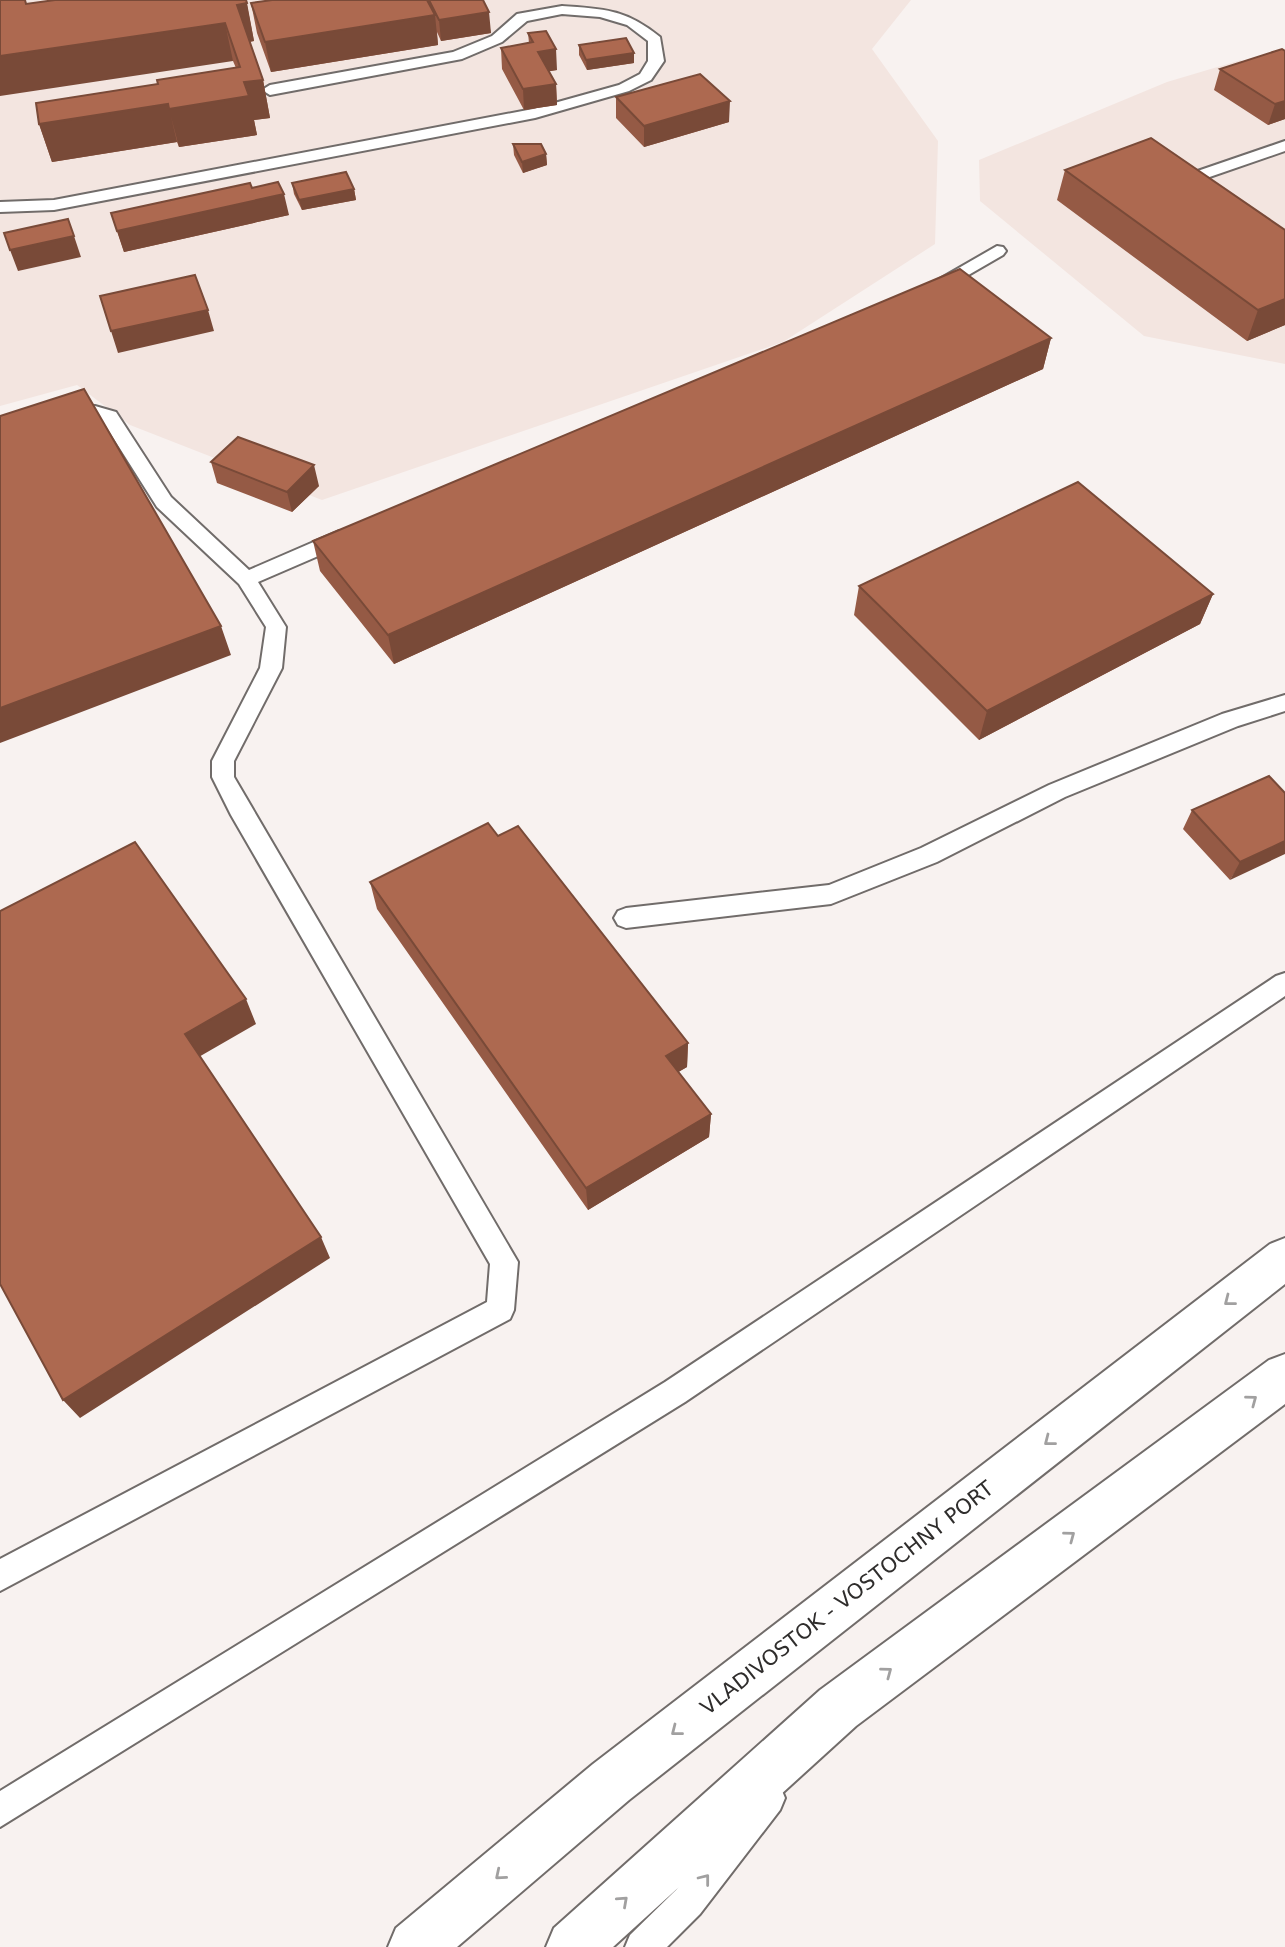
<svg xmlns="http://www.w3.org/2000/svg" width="1285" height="1947" viewBox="0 0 1285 1947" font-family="'DejaVu Sans',sans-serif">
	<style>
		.built { fill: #f3e5e0 }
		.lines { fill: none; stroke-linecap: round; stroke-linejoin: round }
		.service-casing { stroke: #716c6a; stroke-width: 4 }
		.trunk-casing { stroke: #716c6a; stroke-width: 4 }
		.service { fill: #fff; fill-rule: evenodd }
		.trunk { fill: #fff; fill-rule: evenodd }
		.wall { fill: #955a45 }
		.shaded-wall { fill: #794a38 }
		.building { fill: #ad6950; stroke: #794a38; stroke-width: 2 }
		.oneway { stroke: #a1a0a0 }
		.labels { text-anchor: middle; stroke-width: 5; stroke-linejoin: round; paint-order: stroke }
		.near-street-label { font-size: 21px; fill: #2f2d2c; stroke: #fff }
	</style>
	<rect width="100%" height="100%" fill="#f8f2f0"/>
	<!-- built -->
	<path class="built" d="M0 0H911L872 49 938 141 935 244 783 342 322 500 130 425 77 385 0 406Z
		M1241 60 1285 89V364L1144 336 980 201 979 160 1167 82Z"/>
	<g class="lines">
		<defs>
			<path id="service" d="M562 6C605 9 625 9 660 37L664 61 651 80 629 91 535 118 54 210 0 212V202L54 200 533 109 619 85 640 74 648 61V41L627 25 600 17 562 14 527 21 502 42 462 59 270 95 262 90 270 85 453 52 492 36 517 14Z
				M1285 141V151L1195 182 1189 184 1181 179 1183 176Z
				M997 246 1003 247 1006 251 1003 255 939 292H927L924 288Z
				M68 405 95 406 116 412 171 497 249 570 339 531H353L356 536 353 541 258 582 286 627 282 668 234 761V777L518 1262 514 1310 510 1319 0 1591V1559L487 1302 490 1264 231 815 212 777V761L260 668 266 627 239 584 157 507 102 420 68 417 0 433V421Z
				M1285 695V711L1238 726 1065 797 937 862 831 904 626 928 618 925 614 918 618 911 626 908 829 885 921 848 1049 785 1222 714Z
				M1285 973V996L685 1402 0 1827V1791L665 1382 1276 976Z
				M768 1781 780 1786 785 1798 780 1810 700 1914 667 1947H625L630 1935 676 1890 756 1786Z"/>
			<path id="trunk" d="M1285 1238V1284L629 1800 457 1947H388L396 1928 593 1764 1270 1244Z
				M1285 1354V1404L856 1726 613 1947H546L554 1928 820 1690 1269 1360Z"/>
		</defs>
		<!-- service casing -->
		<use href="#service" class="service-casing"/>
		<!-- trunk casing -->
		<use href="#trunk" class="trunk-casing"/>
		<!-- service -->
		<use href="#service" class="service"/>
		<!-- trunk -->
		<use href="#trunk" class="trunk"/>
	</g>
	<!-- wall -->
	<path class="wall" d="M246 0 254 41 250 42 263 80 270 118 254 120 257 135 179 147 177 142 52 162 39 124 158 84 236 68 233 61 28 4Z
		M272 0H483L491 33 441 41 437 32 438 45 271 72 257 33 251 3Z
		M528 33 557 70 549 71 556 84 557 105 524 110 502 69 501 48 529 43Z
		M579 45 634 63 587 70 579 55Z
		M1285 51V119L1268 125 1214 90 1220 69Z
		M616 97 729 122 644 147 616 118Z
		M513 144 546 154 547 165 523 173 514 155Z
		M1065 170 1285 230V325L1247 341 1057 200Z
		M292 183 354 189 356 200 302 210 294 194Z
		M252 188 289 215 124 252 111 213Z
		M1051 338 1043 369 394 664 320 571 313 541Z
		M211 462 319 486 292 512 217 483Z
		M859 586 1213 594 1200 624 979 740 854 615Z
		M1285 793 1230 880 1183 829 1192 810Z
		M498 836 688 1043 687 1067 678 1072 711 1114 709 1137 588 1210 377 909 370 882Z"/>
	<!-- shaded-wall -->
	<path class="shaded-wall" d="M247 3 254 41 245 42 237 5Z
		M489 12 491 33 441 41 439 20Z
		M435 15 438 45 271 72 265 42Z
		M225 23 233 61 0 96V56Z
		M556 49 557 70 539 73 538 52Z
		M634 53V63L587 70 586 60Z
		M263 80 270 118 254 120 257 135 179 147 169 109 244 82Z
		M556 84 557 105 524 110 523 89Z
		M730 101 729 122 644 147V126Z
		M1285 101V119L1268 125 1275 104Z
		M168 104 177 142 52 162 39 124Z
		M546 154 547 165 523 173 522 162Z
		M354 189 356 200 302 210 299 200Z
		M284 194 289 215 124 252 117 231Z
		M74 236 81 257 18 271 10 250Z
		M1285 299V325L1247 341 1258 310Z
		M208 310 214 331 118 353 111 331Z
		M1051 338 1043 369 394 664 388 635Z
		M314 465 319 486 292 512 287 492Z
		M1213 594 1200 624 979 740 987 711Z
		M221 626 231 655 0 743V708Z
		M1285 841V854L1230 880 1240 862Z
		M246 999 256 1024 197 1058 185 1034Z
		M688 1043 687 1067 665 1080 666 1056Z
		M711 1114 709 1137 588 1210 586 1188Z
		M321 1237 330 1258 80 1418 63 1400Z"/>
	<!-- building -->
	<path class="building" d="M0 0H25L26 4 55 0H246L247 3 237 5 263 80 244 82 249 96 169 109 168 104 39 124 36 103 158 84 157 80 240 67 225 23 0 56Z
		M272 0H427L435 15 265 42 251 3Z
		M429 0H483L489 12 439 20Z
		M546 31 556 49 538 52 556 84 523 89 501 48 533 42 528 33Z
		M626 38 634 53 586 60 579 45Z
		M1282 49 1285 51V101L1275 104 1220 69Z
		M700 74 730 101 644 126 616 97Z
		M1151 138 1285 230V299L1258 310 1065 170Z
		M513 144H541L546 154 522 162Z
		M346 172 354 189 299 200 292 183Z
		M278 182 284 194 117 231 111 213 250 183 252 188Z
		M68 219 74 236 10 250 4 233Z
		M960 269 1051 338 388 635 313 541Z
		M195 275 208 310 111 331 100 296Z
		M84 389 221 626 0 708V416Z
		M238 437 314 465 287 492 211 462Z
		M1078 482 1213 594 987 711 859 586Z
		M1269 776 1285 793V841L1240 862 1192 810Z
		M488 823 498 836 518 826 688 1043 666 1056 711 1114 586 1188 370 882Z
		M135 842 246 999 185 1034 321 1237 63 1400 0 1284V911Z"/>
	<!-- one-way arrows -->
	<defs><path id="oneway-chevron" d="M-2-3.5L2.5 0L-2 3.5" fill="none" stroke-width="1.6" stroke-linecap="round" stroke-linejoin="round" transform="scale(1.75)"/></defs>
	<g class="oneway">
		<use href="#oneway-chevron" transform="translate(1229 1301) rotate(142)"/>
		<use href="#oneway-chevron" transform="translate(1252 1400) rotate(-37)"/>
		<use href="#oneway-chevron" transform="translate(1049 1441) rotate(142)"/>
		<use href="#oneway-chevron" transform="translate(1070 1536) rotate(-37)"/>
		<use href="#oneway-chevron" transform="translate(887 1672) rotate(-37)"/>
		<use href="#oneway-chevron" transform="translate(676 1731) rotate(142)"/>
		<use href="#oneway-chevron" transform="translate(500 1875) rotate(140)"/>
		<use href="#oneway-chevron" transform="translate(705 1879) rotate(-52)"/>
		<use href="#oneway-chevron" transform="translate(623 1901) rotate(-42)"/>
	</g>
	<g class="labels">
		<!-- near-street labels -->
		<g class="near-street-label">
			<text transform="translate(847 1598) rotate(-38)" y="7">VLADIVOSTOK - VOSTOCHNY PORT</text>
		</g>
	</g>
</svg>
